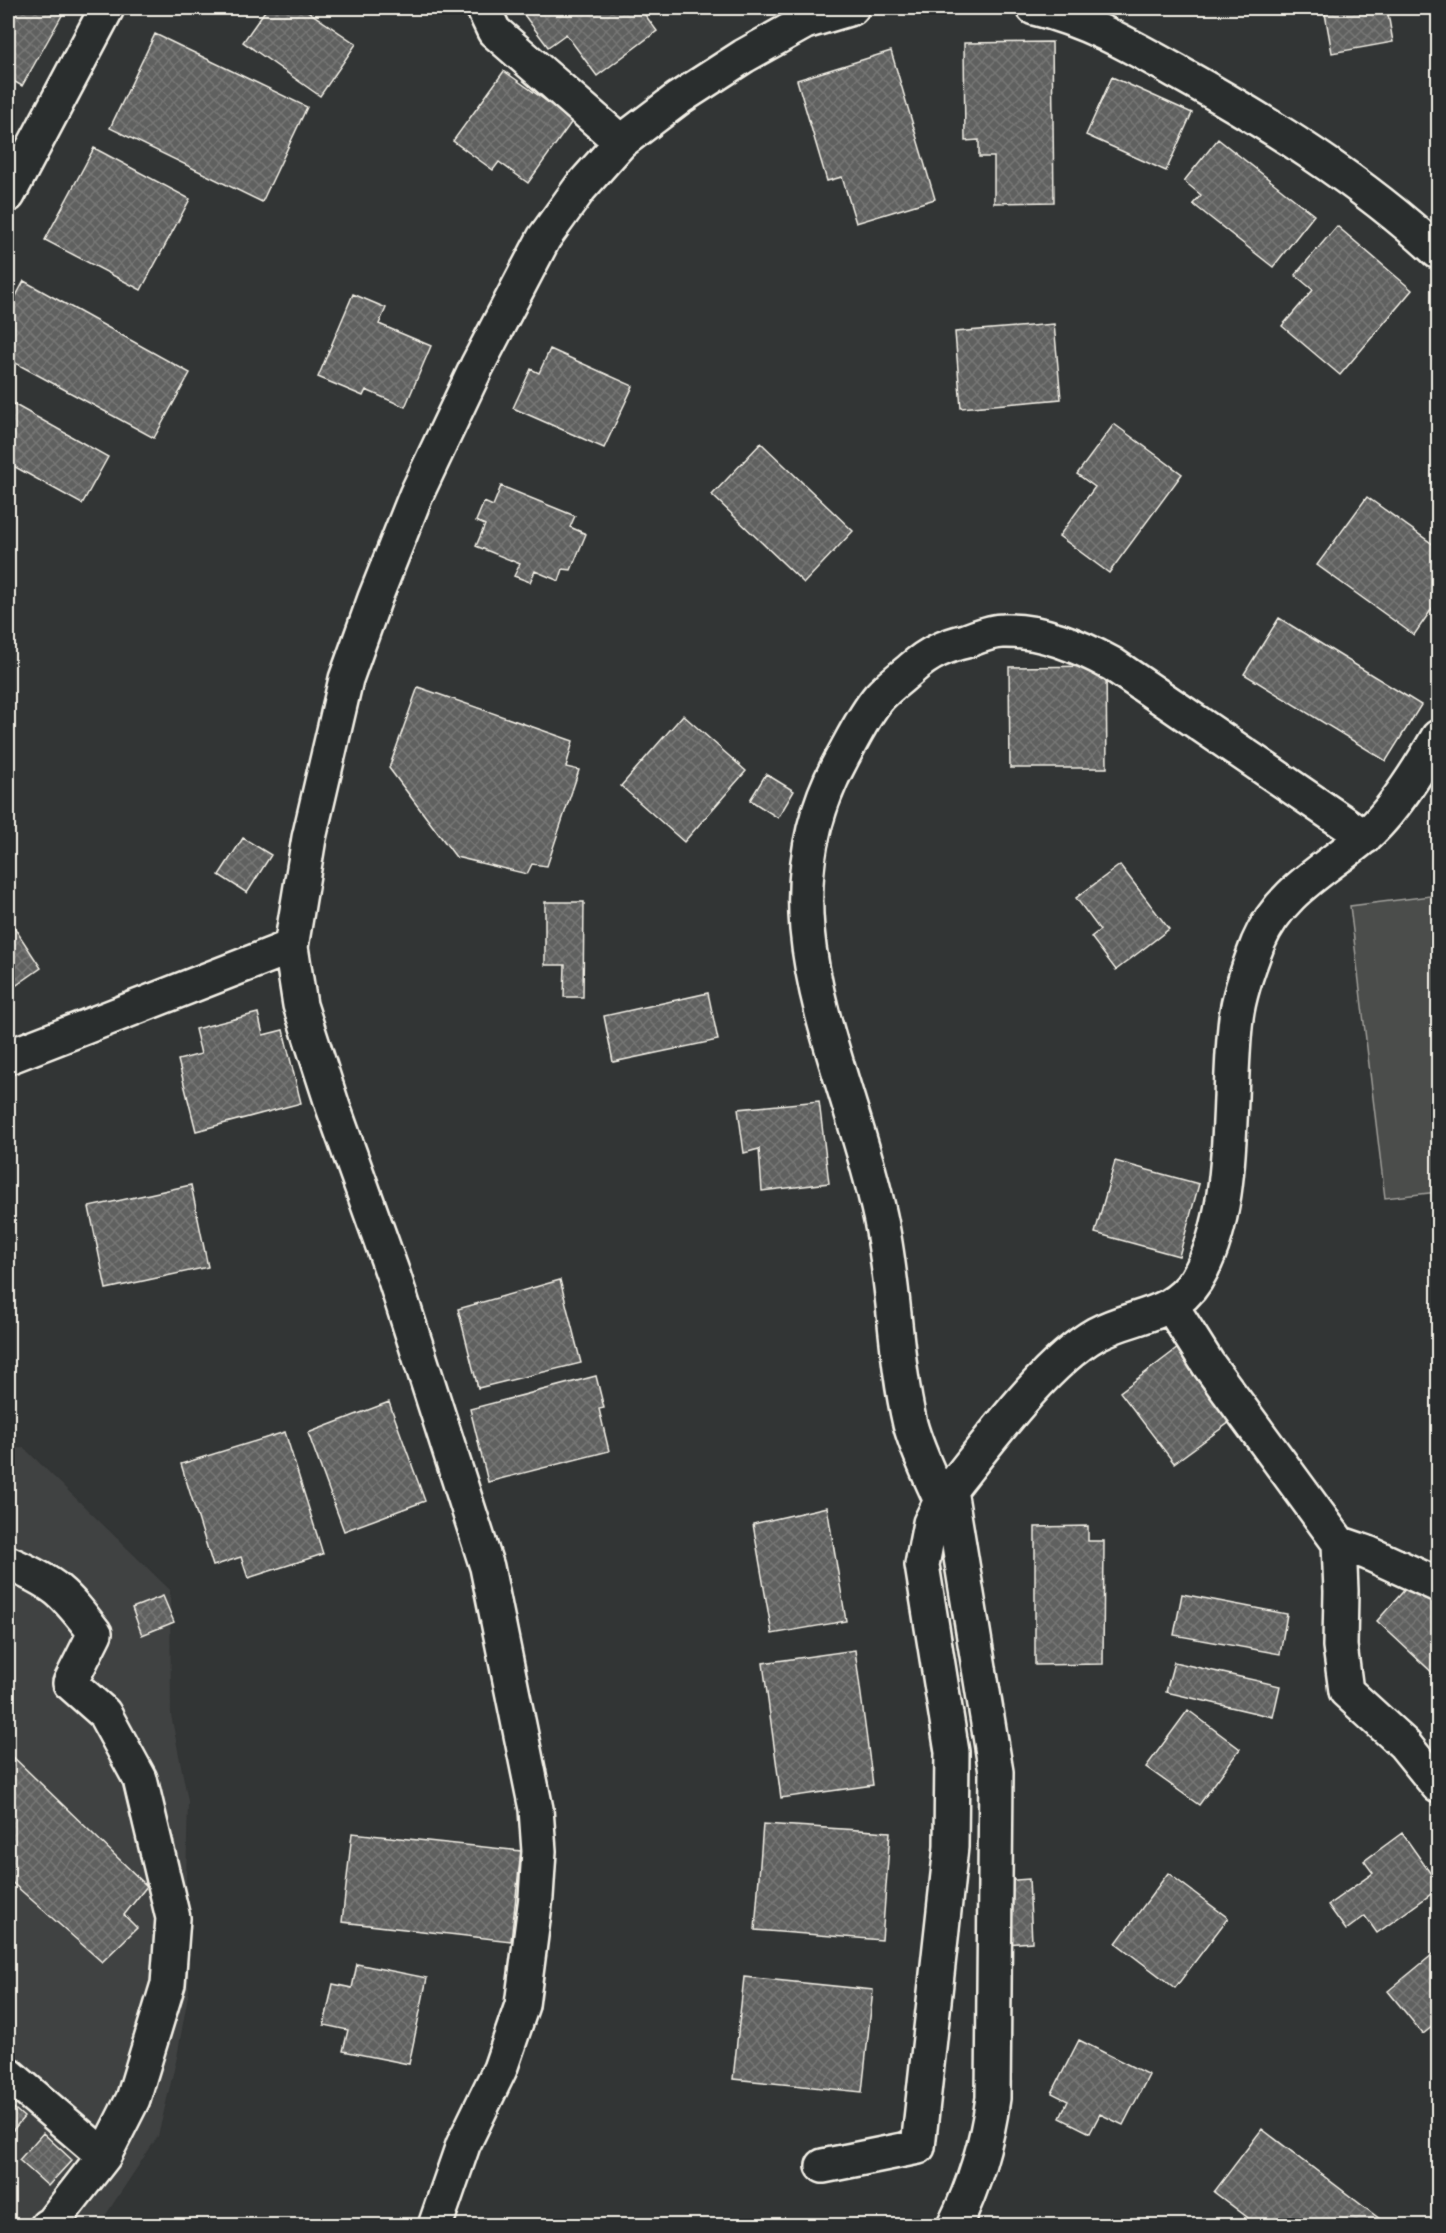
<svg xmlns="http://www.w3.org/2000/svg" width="1446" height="2233" viewBox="0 0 1446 2233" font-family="'Architects Daughter',sans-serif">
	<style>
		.built { fill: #404242 }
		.grass { fill: #4b4d4c; stroke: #a09f9a; stroke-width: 1.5 }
		.building { fill: url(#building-cross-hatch); stroke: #f4f1e8; stroke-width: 1.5 }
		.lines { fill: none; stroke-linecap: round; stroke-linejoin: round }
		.minor-casing { stroke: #f4f1e8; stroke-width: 38 }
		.minor { stroke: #2a2d2e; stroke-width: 33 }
	</style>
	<defs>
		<pattern id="building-cross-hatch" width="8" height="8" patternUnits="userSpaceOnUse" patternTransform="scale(1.5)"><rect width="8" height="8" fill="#5f605f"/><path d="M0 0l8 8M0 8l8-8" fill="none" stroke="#777776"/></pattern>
	</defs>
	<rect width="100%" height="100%" fill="#323535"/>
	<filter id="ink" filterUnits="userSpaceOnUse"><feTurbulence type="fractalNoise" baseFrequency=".0167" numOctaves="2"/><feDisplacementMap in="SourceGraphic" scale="12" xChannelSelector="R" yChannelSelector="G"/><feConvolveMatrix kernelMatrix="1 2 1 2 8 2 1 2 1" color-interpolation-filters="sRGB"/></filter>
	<g filter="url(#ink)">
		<!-- built -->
		<path class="built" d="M24 1448 170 1590 171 1715 188 1801 186 1879 189 1990 177 2057 158 2136 99 2225 8 2226V1449Z"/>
		<!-- grass -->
		<path class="grass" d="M1438 895V1192L1385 1198 1350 906Z"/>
		<!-- building -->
		<path class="building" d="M8 8H60L65 10 22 86 8 78Z
			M267 8H303L356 44 320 96 243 42Z
			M519 8H640L657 31 597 76 566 34 548 47Z
			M693 8H711L696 14Z
			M1324 8H1387L1393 42 1332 53Z
			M155 34 307 107 262 202 110 128Z
			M1052 42 1054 202 994 203V157H979V140L965 141 964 43Z
			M891 51 935 199 856 223 842 177 827 181 797 80Z
			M504 71 573 120 528 183 499 162 493 170 453 141Z
			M1112 77 1192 113 1166 171 1086 135Z
			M1218 139 1314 215 1273 267 1193 204 1201 195 1184 181Z
			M94 148 190 199 141 290 45 240Z
			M1337 226 1412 290 1340 375 1282 326 1313 290 1295 275Z
			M24 281 190 373 154 438 8 359V311Z
			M353 294 386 308 379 324 431 346 405 407 366 390 363 396 318 377Z
			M1054 324 1061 399 961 408 955 332Z
			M550 349 633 386 604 448 513 408 531 369 539 373Z
			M8 401 108 457 82 504 8 463Z
			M1114 424 1182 474 1109 573 1059 536 1095 487 1077 474Z
			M761 443 853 531 804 583 712 495Z
			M501 486 575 516 570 527 586 534 571 570 563 569 559 581 535 571 530 582 514 576 520 564 476 546 485 525 476 521 484 502 493 506Z
			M1367 497 1438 548V600L1414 635 1317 565Z
			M1279 618 1421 705 1386 761 1244 674Z
			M1106 666 1107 768H1010L1009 667Z
			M418 687 573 741 566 767 579 770 547 866 532 864 527 874 456 857 389 768Z
			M683 715 746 771 684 842 621 786Z
			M766 774 794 791 778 818 750 800Z
			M243 838 271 855 247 893 219 875Z
			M1120 865 1169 929 1116 970 1091 937 1100 930 1076 898Z
			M545 902H584L583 997H564L565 965H545Z
			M8 918 41 968 8 991Z
			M708 993 718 1040 613 1062 604 1016Z
			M258 1013 263 1035 283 1030 301 1103 196 1131 178 1060 201 1054 195 1029Z
			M819 1101 829 1183 762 1191 759 1149 744 1153 738 1109Z
			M1115 1161 1199 1184 1179 1256 1095 1233Z
			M191 1185 208 1267 106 1289 89 1207Z
			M560 1280 581 1363 478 1388 458 1309Z
			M1178 1348 1234 1419 1174 1463 1120 1392Z
			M596 1376 604 1408 599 1409 609 1451 488 1482 470 1409Z
			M389 1402 425 1501 344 1531 308 1433Z
			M285 1432 323 1554 248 1578 241 1557 213 1566 181 1464Z
			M827 1507 846 1621 772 1634 753 1524Z
			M1088 1526V1541H1104L1103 1664 1035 1665V1527Z
			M1416 1577 1438 1598V1678L1377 1621Z
			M1182 1594 1287 1614 1280 1654 1174 1635Z
			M163 1596 174 1622 142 1635 132 1608Z
			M855 1650 873 1785 781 1798 763 1663Z
			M1174 1662 1280 1686 1273 1717 1166 1692Z
			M1188 1710 1240 1749 1199 1805 1146 1767Z
			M8 1752 147 1886 124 1915 137 1928 102 1962 8 1879Z
			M763 1824 890 1832 882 1940 755 1930Z
			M352 1833 521 1851 511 1941 342 1922Z
			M1402 1833 1438 1884V1889L1377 1933 1365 1916 1346 1930 1328 1905 1373 1873 1364 1861Z
			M1168 1873 1228 1918 1175 1988 1116 1943Z
			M1029 1879 1032 1942 1006 1944 1002 1881Z
			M1438 1950V2022L1423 2034 1388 1991Z
			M357 1964 427 1978 409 2064 343 2051 348 2030 324 2025 333 1984 352 1988Z
			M744 1977 873 1990 862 2092 733 2079Z
			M1079 2040 1149 2075 1123 2125 1100 2114 1090 2133 1060 2118 1068 2101 1052 2093Z
			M8 2103 24 2117 8 2136Z
			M1262 2129 1389 2226H1259L1214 2192Z
			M43 2133 72 2160 48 2186 19 2160Z"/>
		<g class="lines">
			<defs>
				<path id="minor" d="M483 8 494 31 621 142
					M1034 8C1086 20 1133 47 1179 73 1270 124 1362 181 1438 252
					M8 195 107 8
					M8 1057 291 947
					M1172 1307 1208 1364 1339 1543 1341 1591 1340 1646 1346 1691 1404 1744 1438 1786
					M950 1490 996 1772 993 2098C987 2144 975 2184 954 2226
					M941 1501C930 1476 917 1450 910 1424 894 1356 895 1284 880 1216 847 1060 755 914 842 758 853 738 864 715 879 697 889 686 902 677 912 668 929 653 945 646 966 641 977 637 991 631 1003 631 1042 630 1079 646 1112 664L1365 837
					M1339 1543 1368 1553 1438 1585
					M8 1563C55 1583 64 1592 95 1633L70 1683 104 1713 140 1779 173 1918 168 1984 133 2099 104 2156
					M8 2074 104 2156 51 2224 47 2226
					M823 2166 918 2147 951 1847 952 1752 922 1565 930 1523 941 1501C981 1452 1043 1364 1096 1334 1133 1314 1172 1318 1196 1280 1239 1210 1226 1097 1236 1018 1239 993 1249 966 1258 943 1279 893 1323 871 1363 838 1392 814 1419 770 1438 737
					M435 2226 463 2145 500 2069 522 2005 536 1897 539 1851 536 1809 487 1567 394 1277 333 1107 300 1005 291 947 309 838 346 679 375 598 416 495 477 366 544 238 580 188 621 142 679 98 744 56 805 22 852 8"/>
			</defs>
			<!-- minor casing -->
			<use href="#minor" class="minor-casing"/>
			<!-- minor -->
			<use href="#minor" class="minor"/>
		</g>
	</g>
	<!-- margin -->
	<rect width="1446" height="2233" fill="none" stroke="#2a2d2e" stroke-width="30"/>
	<rect x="15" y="15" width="1416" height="2203" fill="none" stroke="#f4f1e8" stroke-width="2" filter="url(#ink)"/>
</svg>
